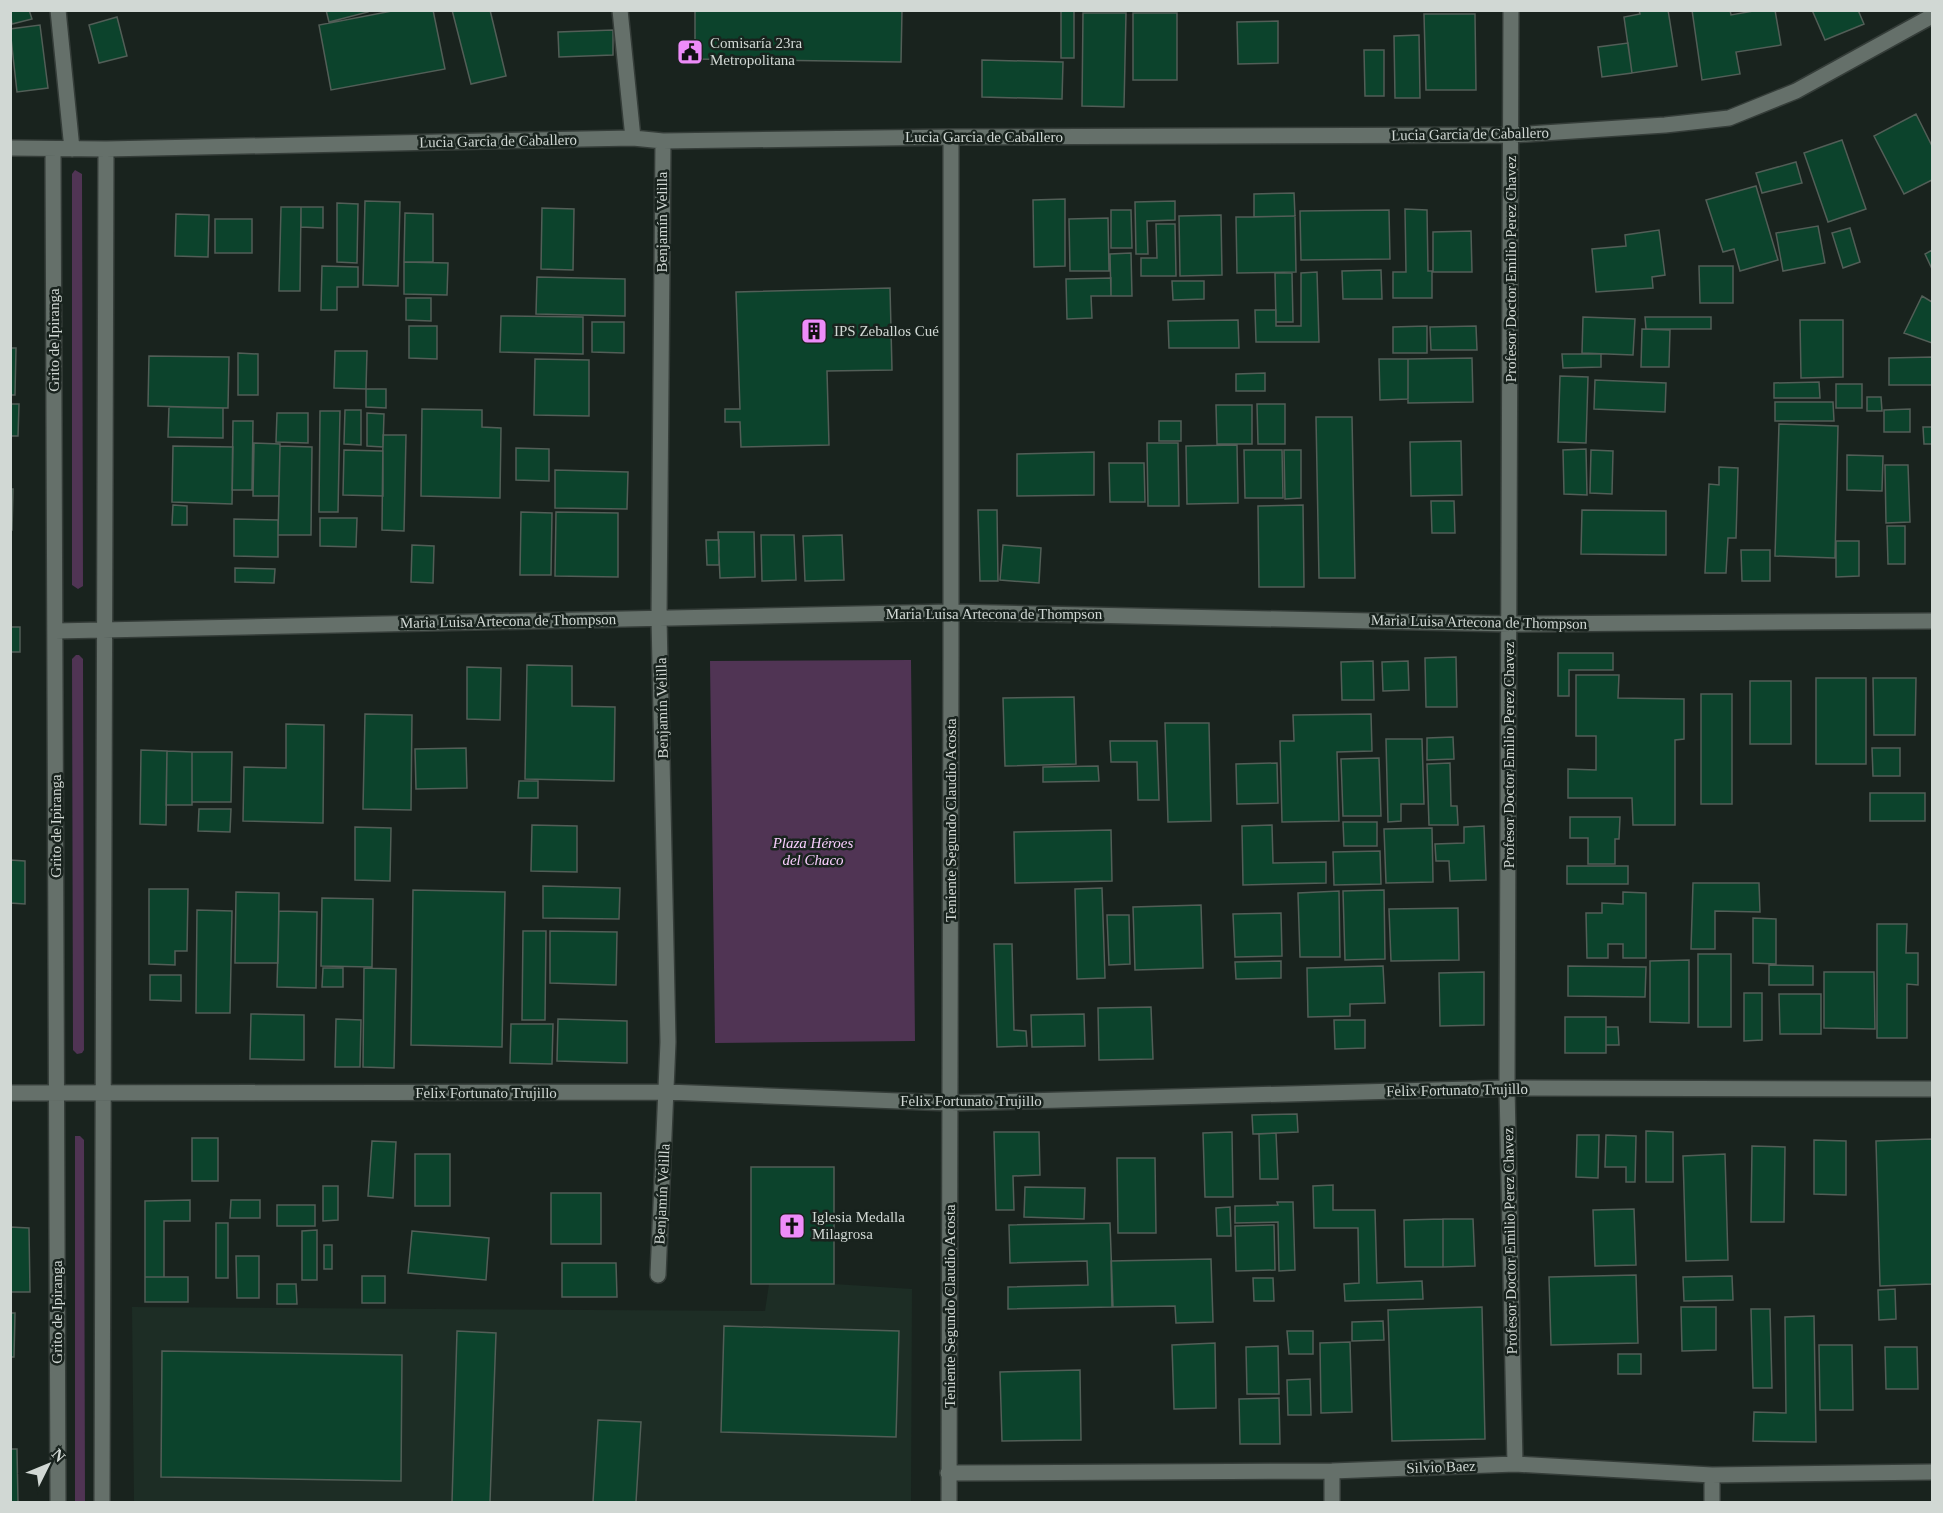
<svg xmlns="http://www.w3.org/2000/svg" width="1943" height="1513" viewBox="0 0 1943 1513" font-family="Georgia,serif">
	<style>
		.built { fill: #1d2d25 }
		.green { fill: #503454 }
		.building { fill: #0c432c; stroke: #525e57; stroke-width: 1.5 }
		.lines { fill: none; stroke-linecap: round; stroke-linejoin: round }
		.minor-casing { stroke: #353d39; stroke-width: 18 }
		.minor { stroke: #65706a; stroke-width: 15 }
		.labels { text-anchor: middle; stroke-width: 5; stroke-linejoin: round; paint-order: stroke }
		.poi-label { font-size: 15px; fill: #d1d8d4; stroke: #19231e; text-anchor: start }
		.street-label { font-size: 15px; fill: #d1d8d4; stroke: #19231e }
		.park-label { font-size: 15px; font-style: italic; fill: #f9cefe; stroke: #19231e }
	</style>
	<rect width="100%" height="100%" fill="#19231e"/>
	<!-- built -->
	<path class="built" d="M769 1284H834L912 1289 911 1502H134L132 1307 765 1311Z"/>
	<!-- green -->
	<path class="green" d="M75 170 82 174 83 586 78 589 72 585V174Z
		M76 655H79L83 659 84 1050 82 1053 77 1054 73 1050 72 659Z
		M911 660 915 1041 715 1043 710 661Z
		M75 1136H80L84 1140 85 1502H75Z"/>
	<!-- building -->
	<path class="building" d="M10 10H29L32 19 12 24Z
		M326 10H368V12L329 22Z
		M397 10H433L445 69 331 90 319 25Z
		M452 10H490L506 76 471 84Z
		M695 10H902L901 62 695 59Z
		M1061 10H1074V58H1061Z
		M1639 10H1668L1677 66 1632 73 1624 17 1640 14Z
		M1692 10H1730L1731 15 1759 10H1775L1781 45 1736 52 1740 74 1702 80Z
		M1812 10H1858L1864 24 1825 40Z
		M1083 13H1126L1124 107 1082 106Z
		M1133 13H1177V80H1133Z
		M1424 14H1475L1476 90H1426Z
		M117 17 127 56 99 63 89 25Z
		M1278 21V63L1238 64 1237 22Z
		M40 25 48 88 17 92 10 29Z
		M613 30V55L559 57 558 32Z
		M1419 35 1420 98H1395L1394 36Z
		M1628 43 1632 73 1602 77 1598 47Z
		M1364 50H1384V96H1365Z
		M982 60 1063 62 1062 99 982 97Z
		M1916 114 1932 146V180L1904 194 1874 136Z
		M1842 140 1866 209 1828 222 1804 153Z
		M1796 162 1802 183 1762 193 1756 173Z
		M1756 186 1778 260 1740 271 1734 249 1723 252 1706 200Z
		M1294 193 1295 216 1254 217V194Z
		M1065 199V266L1034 267 1033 200Z
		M365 201 400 202 398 286 363 285Z
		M1175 201V220L1147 221 1148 254H1136L1135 202Z
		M337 203 358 204 357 263 337 262Z
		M281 207H301L300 291H279Z
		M301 207H323V228L301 227Z
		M542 208 574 209 573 270 541 269Z
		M1405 209 1427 210 1428 271H1432V298H1393V272H1406Z
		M1111 210H1131L1132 248H1111Z
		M1389 210 1390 259 1301 260 1300 211Z
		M405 213 433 214V262H404Z
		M176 214 209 215 208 257 175 256Z
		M1221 215 1222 275 1180 276 1179 216Z
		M1295 216 1296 272 1237 273 1236 217Z
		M1108 218 1109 271H1070L1069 219Z
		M215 219H252V253H215Z
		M1156 224H1175L1176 276H1141V258H1157Z
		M1818 226 1825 263 1783 271 1776 233Z
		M1850 228 1860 262 1843 268 1832 233Z
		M1659 230 1665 275 1652 277 1653 288 1596 292 1592 249 1626 246 1625 235Z
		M1471 231 1472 272H1433V232Z
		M1932 250V269L1925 254Z
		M1131 253 1132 296H1111L1110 254Z
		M404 262 448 263 447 295 404 294Z
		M322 266 358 267V287H337V310H321Z
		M1699 266H1733V303H1700Z
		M1381 270 1382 299H1343L1342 271Z
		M1317 272 1319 342H1256L1255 310H1276V326H1301V273Z
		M1275 273H1292L1293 322H1276Z
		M537 277 625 279V316L536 314Z
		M1111 278V296H1091L1092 318 1067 319 1066 279Z
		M1172 281H1204V299L1173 300Z
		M890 288 892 370 827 371 829 445 741 447 740 422H725V409H740L736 292Z
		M1922 296 1932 302V343L1904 333Z
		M406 298H431V321L406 320Z
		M501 316 583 317V354L500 352Z
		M1583 317 1635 319 1633 355 1582 353Z
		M1645 317H1711V329H1646Z
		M1238 320 1239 348H1169L1168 321Z
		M1800 320H1843V377L1801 378Z
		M592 322H624V353L592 352Z
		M409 326H437V359L409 358Z
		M1427 326V353H1393V327Z
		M1476 326 1477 350H1431L1430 327Z
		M1642 329 1670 330 1669 367H1641Z
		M10 348H16L15 395H10Z
		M335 351H367L366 389 334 388Z
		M238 353 258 354V395H238Z
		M1562 354H1601V367L1563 368Z
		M149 356 229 357 228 408 148 406Z
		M1932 357V385H1889V358Z
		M1472 358 1473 402 1408 403V359Z
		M535 359 589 360V416L534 415Z
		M1379 359H1408V399L1380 400Z
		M1265 373V391H1236V374Z
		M1560 376 1588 377 1586 443 1558 442Z
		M1595 380 1666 383 1665 412 1594 409Z
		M1819 382 1820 398H1774V383Z
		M1836 384H1862V408H1836Z
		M366 389H386V408L366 407Z
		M1867 397H1881L1882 411H1867Z
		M1775 402H1833L1834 421H1775Z
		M10 404H19L18 436H10Z
		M1257 404H1285V444H1258Z
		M1216 405H1252V444H1217Z
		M169 407 223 408V438L168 437Z
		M422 409 482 410V427L501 428 500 498 421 496Z
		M1910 409V432H1884V410Z
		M345 410H361V445L344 444Z
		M320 411H340L338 512H319Z
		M277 413H308V443L276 442Z
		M367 413 384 414 383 447 367 446Z
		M1316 417H1352L1355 578H1319Z
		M233 421H253L252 490H232Z
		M1159 421H1181V441H1159Z
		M1779 424 1838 426 1835 558 1775 556Z
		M1923 427H1932V444H1924Z
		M383 435H406L404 531 382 530Z
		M1461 441 1462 495 1411 496 1410 442Z
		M254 443 280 444 279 496H253Z
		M1147 443H1178L1179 506H1148Z
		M1237 445 1238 503 1187 504 1186 446Z
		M173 446 233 447 232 504 172 502Z
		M280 446 312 447 311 535H278Z
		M516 448 549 449V481L516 480Z
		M1586 449 1587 495 1564 494 1563 450Z
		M344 450 383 451V496L343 495Z
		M1244 450H1282L1283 498H1245Z
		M1284 450H1301V498L1285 499Z
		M1591 450 1613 451 1612 494 1590 493Z
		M1094 452V495L1017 496V454Z
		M1847 455 1883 456 1882 491 1847 490Z
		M1109 463H1144L1145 502H1110Z
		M1885 465H1908L1910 522 1886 523Z
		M1719 467 1738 468 1736 538H1728L1726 573H1705L1709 484 1719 485Z
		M555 470 628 472 627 509 555 508Z
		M10 489H13L12 530H10Z
		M1431 501H1454L1455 533H1432Z
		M173 505 187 506V525H172Z
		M1303 505 1304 587H1259L1258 506Z
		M978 510H997L998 581H980Z
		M1582 510 1666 511V555L1581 554Z
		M521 512 552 513 551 575H520Z
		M556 512 618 513V577L555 576Z
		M320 518H357L356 547 320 546Z
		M234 519 278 520V557L234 556Z
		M1887 526H1905V564H1888Z
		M718 532H754L755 577 720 578Z
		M761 535H794L796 580 762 581Z
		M842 535 844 580 805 581 803 536Z
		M706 540H719V565H707Z
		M1836 541H1859V576L1836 577Z
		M412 545 434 546 433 583 411 582Z
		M1003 545 1041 548 1039 583 1000 580Z
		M1741 550H1770V581H1742Z
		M235 568 275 569 274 583 235 582Z
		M10 627H20V652H10Z
		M1558 653H1613V670H1569V696H1558Z
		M1456 657 1457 707H1426L1425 658Z
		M1373 661 1374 700H1342L1341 662Z
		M1408 661 1409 690 1383 691 1382 662Z
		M527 665 572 666V706L615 707 614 781 525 779Z
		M467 667 501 668 500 720 467 719Z
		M1576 675H1619L1618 698 1684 699V739L1675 740V825H1633L1632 798H1568V769L1596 770V736H1576Z
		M1816 678H1866V764H1816Z
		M1873 678H1916L1915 735H1874Z
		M1750 681H1791V744H1750Z
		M1701 694H1732V804H1701Z
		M1074 697 1076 764 1005 766 1003 698Z
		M365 714 412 715 411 810 363 809Z
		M1371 714 1372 751 1337 752 1339 821 1282 822 1280 741H1294L1293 715Z
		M1165 723H1209L1211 821 1168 822Z
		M286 724 324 725 323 823 243 821 244 767 286 768Z
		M1453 737 1454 759 1427 760V738Z
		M1386 739H1422L1424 804H1401V821L1388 822Z
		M1110 741H1157L1159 800H1138L1137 762H1111Z
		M466 748 467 788 416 789 415 749Z
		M1872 748H1900V776H1873Z
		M141 750 167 751 166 825 140 824Z
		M167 751 192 752V805H166Z
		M192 752H232L231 802H192Z
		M1379 758 1381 816H1343L1341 759Z
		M1277 763 1278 803 1237 804 1236 764Z
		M1450 763 1451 806H1457L1458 825H1429L1427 764Z
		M1098 766 1099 781 1043 782V767Z
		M519 781H538V798H518Z
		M1870 793H1925V821H1870Z
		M199 809H231L230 832 198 831Z
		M1570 817H1620L1619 839H1615V864H1588V838H1570Z
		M1343 822H1377V846H1344Z
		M532 825 577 826V872L531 871Z
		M1272 825 1273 863 1326 862V883L1243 885 1242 826Z
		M1484 826 1486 880 1450 881 1449 861H1436L1435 844 1464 843V827Z
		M355 827 391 828 390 881 355 880Z
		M1432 828 1433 882 1386 883 1384 829Z
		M1111 830 1112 881 1015 883 1014 832Z
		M1380 851 1381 884 1334 885 1333 852Z
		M10 860 25 861V904L10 903Z
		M1567 866H1628V884H1567Z
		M1693 883H1759L1760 912 1715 911V949H1691Z
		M543 886 620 888 619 919 543 918Z
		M1102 888 1105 978 1077 979 1075 889Z
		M149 889H188L187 951H175V965L149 964Z
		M413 890 505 892 502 1047 411 1045Z
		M1384 890 1385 959 1345 960 1343 891Z
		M1339 891 1340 957H1300L1298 893Z
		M236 892 279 893 278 963H235Z
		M1623 892 1646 893V958H1623V944H1608V958H1587L1586 913H1602V903L1623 904Z
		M322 898 373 899 372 967 321 966Z
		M1201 905 1203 968 1135 970 1133 907Z
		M1458 908 1459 960 1391 961 1389 909Z
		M197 910 232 911 230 1013H196Z
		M279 911 317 912 316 988 277 987Z
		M1281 913 1282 956 1235 957 1233 914Z
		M1107 915H1129L1130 964 1109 965Z
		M1753 918 1776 919V964L1753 963Z
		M1877 924H1907L1906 953H1918V985L1907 984V1038H1877Z
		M523 931H546L545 1020H522Z
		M550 931 617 932 616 985 550 983Z
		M994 944H1012L1014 1030 1026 1031 1027 1046 997 1047Z
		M1698 954H1731V1027H1698Z
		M1689 960V1023L1650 1022V961Z
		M1281 961V978L1236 979 1235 962Z
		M1769 965 1813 966V985H1769Z
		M1383 966 1385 1003 1350 1004V1016L1308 1017 1307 968Z
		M1568 966 1646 967 1645 997 1568 996Z
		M323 968H343V987H322Z
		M364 968 396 969 394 1068 363 1067Z
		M1484 972V1025L1440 1026 1439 973Z
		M1824 972H1874L1875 1029 1824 1028Z
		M150 975H181V1001L150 1000Z
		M1744 993H1762V1040L1744 1041Z
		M1779 994H1821V1034H1780Z
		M1151 1007 1153 1059 1099 1060 1098 1008Z
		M251 1014 304 1015V1060L250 1059Z
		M1084 1014 1085 1046 1032 1047 1031 1015Z
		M1565 1017H1606V1053H1565Z
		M336 1019 361 1020 360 1067H335Z
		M558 1019 627 1021V1063L557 1061Z
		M1334 1020H1365V1048L1335 1049Z
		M511 1024H553L552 1064 510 1063Z
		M1606 1027H1618L1619 1045H1606Z
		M1297 1114 1298 1132 1253 1134 1252 1115Z
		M1646 1131 1673 1132V1182H1646Z
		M994 1132H1039L1040 1175 1013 1176 1014 1210H996Z
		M1232 1132 1233 1197H1205L1203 1133Z
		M1276 1133 1278 1179H1260L1259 1134Z
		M1577 1135H1599L1598 1178 1576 1177Z
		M1606 1135 1636 1136 1635 1182H1626V1167H1605Z
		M192 1138H218V1181H192Z
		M1932 1139V1284L1880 1286 1876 1141Z
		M1814 1140 1846 1141V1195L1814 1194Z
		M372 1141 396 1142 393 1198 368 1196Z
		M1752 1146 1785 1147 1784 1222H1751Z
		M415 1154H450V1206H415Z
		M1725 1154 1728 1260 1686 1261 1683 1156Z
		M1117 1158H1155L1156 1233H1118Z
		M751 1167H834V1284H751Z
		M1333 1185V1210H1375L1377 1283 1422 1281 1423 1299 1345 1301 1344 1284 1359 1283 1358 1228H1314L1313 1186Z
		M323 1186H338V1220L323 1221Z
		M1025 1187 1085 1188 1084 1219 1024 1217Z
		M551 1193H601V1244H551Z
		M190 1200V1221H164V1277H145V1201Z
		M231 1200H260V1218H230Z
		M1277 1202H1293L1295 1270 1279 1271 1278 1222 1235 1223V1206L1278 1205Z
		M277 1205H315V1226H277Z
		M1230 1207 1231 1236H1217L1216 1208Z
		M1634 1209 1636 1265 1595 1266 1593 1210Z
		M1443 1219H1473L1475 1266 1443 1267Z
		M1443 1219V1267H1405L1404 1220Z
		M216 1223H228V1278H216Z
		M1110 1223 1113 1307 1008 1309V1287L1088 1285 1087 1261 1010 1263 1009 1225Z
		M1274 1225 1275 1270 1236 1271 1235 1226Z
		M10 1227 29 1228 30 1292H10Z
		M317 1230V1280H302V1231Z
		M412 1231 489 1238 486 1280 408 1273Z
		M324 1245H332V1269H324Z
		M236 1256H259V1298H237Z
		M1211 1259 1213 1322 1176 1323 1175 1306 1112 1307 1111 1261Z
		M562 1263H616L617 1297H562Z
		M1636 1275 1638 1343 1551 1345 1549 1277Z
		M362 1276H385V1303H362Z
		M1732 1276 1733 1300 1684 1301 1683 1277Z
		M145 1277H188V1302H145Z
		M1253 1278H1273L1274 1301H1254Z
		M277 1284H296L297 1304H277Z
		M1895 1289 1896 1319 1879 1320 1878 1290Z
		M1482 1307 1485 1439 1392 1441 1388 1310Z
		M1681 1307H1716V1350L1682 1351Z
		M1751 1309H1770L1772 1388H1753Z
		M10 1313H15L14 1357H10Z
		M1814 1316 1816 1442 1753 1441 1754 1412 1786 1413 1785 1317Z
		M1383 1321 1384 1340 1352 1341V1322Z
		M724 1326 899 1331 896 1437 721 1432Z
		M457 1331 496 1333 490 1502H452Z
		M1287 1331H1313V1354H1289Z
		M1350 1342 1352 1412 1321 1413 1320 1343Z
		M1215 1343 1216 1408 1174 1409 1172 1345Z
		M1819 1345H1852L1853 1410H1820Z
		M1278 1346 1279 1394H1247L1246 1347Z
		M1885 1347H1917L1918 1389H1886Z
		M162 1351 402 1355 401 1481 161 1477Z
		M1618 1354H1641V1374H1618Z
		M1080 1370 1081 1440 1002 1441 1000 1372Z
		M1310 1379 1311 1415H1288L1287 1380Z
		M1279 1398 1280 1444H1240L1239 1399Z
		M598 1420 641 1422 636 1502H593Z
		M10 1449H17L18 1502H10Z"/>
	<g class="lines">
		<defs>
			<path id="minor" d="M58 10 72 149
				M620 10 633 138
				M1511 10 1507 1088 1515 1464
				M10 148 106 149 633 138 663 141 951 137 1511 135 1665 125 1729 118 1796 91 1932 16
				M53 149 58 1502
				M55 631 951 612 1510 624 1932 621
				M10 1093 666 1092 951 1103 1507 1088 1932 1089
				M658 1275 668 1042 659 618 663 141
				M1332 1471V1502
				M948 1473 1332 1471 1515 1464 1712 1475 1932 1472
				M1712 1475V1502
				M102 1502 106 149
				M949 1502 951 655V137"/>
		</defs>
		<!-- minor casing -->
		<use href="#minor" class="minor-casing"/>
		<!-- minor -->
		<use href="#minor" class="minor"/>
	</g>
	<!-- icons -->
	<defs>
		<symbol id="civic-square" viewBox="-11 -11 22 22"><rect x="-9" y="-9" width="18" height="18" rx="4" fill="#ed8cf9" stroke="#19231e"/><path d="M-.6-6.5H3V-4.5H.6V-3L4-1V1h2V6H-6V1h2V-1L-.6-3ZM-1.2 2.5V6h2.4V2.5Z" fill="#111"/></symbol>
		<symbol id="building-square" viewBox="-11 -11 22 22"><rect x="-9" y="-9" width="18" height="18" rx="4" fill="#ed8cf9" stroke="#19231e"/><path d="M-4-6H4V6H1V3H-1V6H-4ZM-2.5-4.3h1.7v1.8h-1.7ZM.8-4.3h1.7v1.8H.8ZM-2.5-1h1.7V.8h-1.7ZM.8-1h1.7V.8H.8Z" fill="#111"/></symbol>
		<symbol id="church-square" viewBox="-11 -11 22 22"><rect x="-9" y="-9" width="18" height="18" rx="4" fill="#ed8cf9" stroke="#19231e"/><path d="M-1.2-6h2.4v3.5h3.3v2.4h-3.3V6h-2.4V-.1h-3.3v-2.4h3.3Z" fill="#111"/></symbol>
	</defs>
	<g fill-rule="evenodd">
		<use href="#civic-square" x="675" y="37" width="30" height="30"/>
		<use href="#building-square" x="799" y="316" width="30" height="30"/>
		<use href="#church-square" x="777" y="1211" width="30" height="30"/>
	</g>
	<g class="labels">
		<!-- poi labels -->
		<g class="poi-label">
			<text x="710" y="48">Comisaría 23ra<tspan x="710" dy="17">Metropolitana</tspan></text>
			<text x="834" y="336">IPS Zeballos Cué</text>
			<text x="812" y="1222">Iglesia Medalla<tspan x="812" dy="17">Milagrosa</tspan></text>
		</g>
		<!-- street labels -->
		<g class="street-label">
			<text transform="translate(1470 134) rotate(-1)" y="5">Lucia Garcia de Caballero</text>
			<text x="984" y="142">Lucia Garcia de Caballero</text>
			<text transform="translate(498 141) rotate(-1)" y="5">Lucia Garcia de Caballero</text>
			<text transform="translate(662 222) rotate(-90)" y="5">Benjamín Velilla</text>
			<text transform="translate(1511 269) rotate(-90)" y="5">Profesor Doctor Emilio Perez Chavez</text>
			<text transform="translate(54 340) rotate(-90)" y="5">Grito de Ipiranga</text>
			<text x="994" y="619">Maria Luisa Artecona de Thompson</text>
			<text transform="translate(508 621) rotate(-1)" y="5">Maria Luisa Artecona de Thompson</text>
			<text transform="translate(1479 622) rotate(1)" y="5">Maria Luisa Artecona de Thompson</text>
			<text transform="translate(662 708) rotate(-91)" y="5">Benjamín Velilla</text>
			<text transform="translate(1509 755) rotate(-90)" y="5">Profesor Doctor Emilio Perez Chavez</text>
			<text transform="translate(951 820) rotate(-90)" y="5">Teniente Segundo Claudio Acosta</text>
			<text transform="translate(56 826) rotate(-90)" y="5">Grito de Ipiranga</text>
			<text transform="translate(1457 1090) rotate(-1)" y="5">Felix Fortunato Trujillo</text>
			<text x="486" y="1098">Felix Fortunato Trujillo</text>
			<text x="971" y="1106">Felix Fortunato Trujillo</text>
			<text transform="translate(662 1194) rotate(-87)" y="5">Benjamín Velilla</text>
			<text transform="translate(1510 1241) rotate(-91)" y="5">Profesor Doctor Emilio Perez Chavez</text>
			<text transform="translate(950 1306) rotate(-90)" y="5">Teniente Segundo Claudio Acosta</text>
			<text transform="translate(57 1312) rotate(-90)" y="5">Grito de Ipiranga</text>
			<text transform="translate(1441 1467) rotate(-2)" y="5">Silvio Baez</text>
		</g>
		<!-- park labels -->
		<g class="park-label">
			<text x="813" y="848">Plaza Héroes<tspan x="813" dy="17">del Chaco</tspan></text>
		</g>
	</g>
	<!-- border -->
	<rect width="1943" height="1513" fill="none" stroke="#d1d8d4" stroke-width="24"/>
	<!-- north arrow -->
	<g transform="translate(48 1465) rotate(47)" stroke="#19231e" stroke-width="4.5" paint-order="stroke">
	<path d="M0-4.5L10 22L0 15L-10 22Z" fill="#d1d8d4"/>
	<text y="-9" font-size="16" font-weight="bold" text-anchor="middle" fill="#d1d8d4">N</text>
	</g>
</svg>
